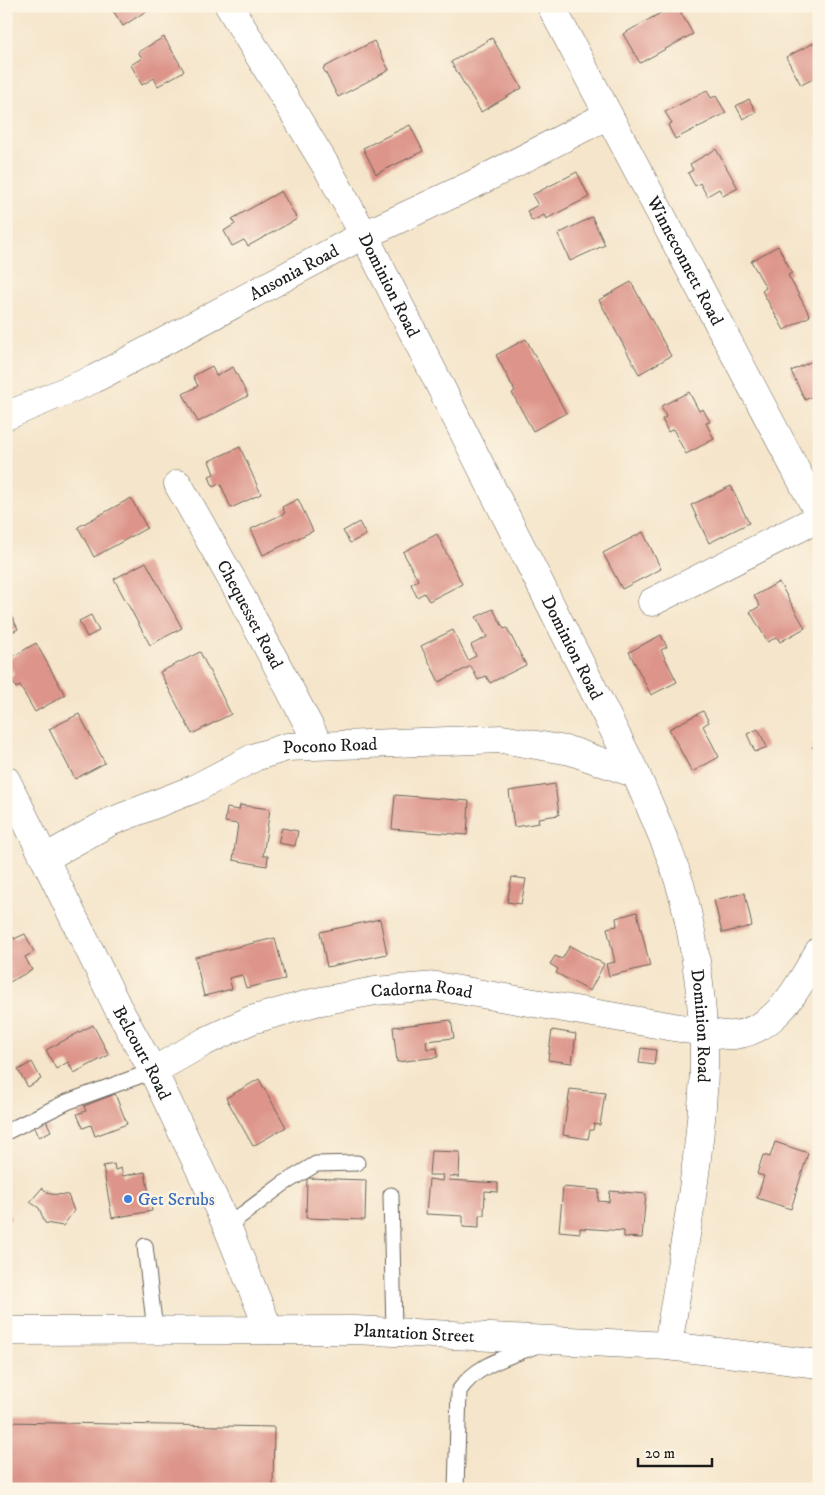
<svg xmlns="http://www.w3.org/2000/svg" width="825" height="1495" viewBox="0 0 825 1495" font-family="'IM FELL DW Pica',serif">
	<style>
		.building { fill: #dd948a }
		.lines { fill: none; stroke-linecap: round; stroke-linejoin: round }
		.service-casing { stroke: #686259; stroke-width: 17 }
		.minor-casing { stroke: #686259; stroke-width: 29 }
		.secondary-casing { stroke: #686259; stroke-width: 29 }
		.service { stroke: #fff; stroke-width: 15 }
		.minor { stroke: #fff; stroke-width: 28 }
		.secondary { stroke: #fff; stroke-width: 28 }
		.shop-dot { fill: #3f7fe0; stroke: #fcf5e5; stroke-width: 2 }
		.labels { text-anchor: middle; stroke-width: 4.5; stroke-linejoin: round; paint-order: stroke }
		.street-label { font-size: 18px; fill: #1c1c1c; stroke: #fcf5e5 }
		.shop-label { font-size: 18px; fill: #366cbe; stroke: #fcf5e5; text-anchor: start }
	</style>
	<rect width="100%" height="100%" fill="#fcf5e5"/>
	<filter id="ink" filterUnits="userSpaceOnUse"><feTurbulence type="fractalNoise" baseFrequency=".02" numOctaves="2"/><feDisplacementMap in="SourceGraphic" scale="10" xChannelSelector="R" yChannelSelector="G"/><feConvolveMatrix kernelMatrix="1 2 1 2 8 2 1 2 1" color-interpolation-filters="sRGB"/></filter>
	<filter id="wash" filterUnits="userSpaceOnUse"><feTurbulence type="fractalNoise" baseFrequency=".0096" numOctaves="4" result="noise"/><feDisplacementMap in="SourceGraphic" scale="20" xChannelSelector="R" yChannelSelector="G"/><feGaussianBlur stdDeviation="1.12" result="paint"/><feColorMatrix in="noise" values="0 0 0 0 0 0 0 0 0 0 0 0 0 0 0 0 0 1.4 0 .05"/><feComposite in="paint" operator="in"/></filter>
	<g filter="url(#wash)">
		<rect width="100%" height="100%" fill="#f5e5cb"/>
		<g id="blocks">
			<!-- building -->
			<path class="building" d="M110 6H150L151 8 123 26Z
				M673 6H677L693 34 640 63 623 34Z
				M164 37 184 71 158 86 154 78 142 85 131 65 142 58 138 52Z
				M492 38 522 88 481 112 451 62Z
				M374 41 389 70 338 97 323 68Z
				M814 43 819 52V76L801 85 786 57Z
				M707 90 711 98 716 96 726 113 675 139 668 125 672 123 665 112Z
				M749 99 756 112 743 119 736 106Z
				M410 125 423 151 376 174 363 148Z
				M716 149 738 188 723 196 719 189 707 196 700 183 695 186 688 173 693 170 690 164Z
				M577 172 589 197 546 219 544 215 532 221 527 211 538 205 532 195Z
				M281 191 297 219 248 246 244 240 232 246 224 231 235 224 232 219Z
				M592 217 605 245 570 261 558 234Z
				M778 246 792 273 788 275 810 316 784 330 762 291 766 288 751 261Z
				M631 282 671 356 639 374 599 300Z
				M526 339 566 413 533 431 512 393 515 391 496 355Z
				M819 358V393L805 400 791 371Z
				M212 366 216 376 233 367 248 396 198 422 183 394 198 386 193 376Z
				M689 392 699 411 703 409 710 422 706 423 714 439 686 454 673 429 668 432 662 419 666 417 661 406Z
				M819 415V427L814 418Z
				M240 447 261 494 231 508 220 483 213 487 209 476 214 474 209 461Z
				M731 486 749 523 709 543 691 505Z
				M131 498 147 528 94 557 78 527Z
				M298 499 313 531 263 555 251 529 285 513 282 507Z
				M359 522 366 535 350 543 343 531Z
				M643 532 661 569 622 589 603 553Z
				M437 534 462 584 429 601 424 593 417 597 411 584 418 580 403 552Z
				M146 562 182 628 150 645 114 579Z
				M779 582 805 628 780 642 777 637 768 642 750 612 760 606 754 596Z
				M6 605 18 629 6 635Z
				M493 609 504 629 507 628 526 665 490 683 486 676 478 680 471 666 439 682 421 646 453 630 468 660 476 656 471 645 487 637 476 617Z
				M91 615 99 631 87 637 79 621Z
				M661 635 667 647 661 650 677 682 651 695 629 652Z
				M36 643 65 695 35 712 20 686 16 688 10 676 14 674 7 660Z
				M200 652 231 714 192 734 160 672Z
				M703 711 709 722 703 726 719 757 692 772 669 729Z
				M79 714 105 763 75 779 49 729Z
				M758 729 767 747 755 752 747 734Z
				M819 741V755L812 747Z
				M555 784 559 815 538 818 539 823 514 827 509 791Z
				M395 795 469 801 467 835 392 829Z
				M240 805 270 809 263 856H268L267 866 233 860 238 824 225 822 227 808 239 810Z
				M282 828 298 831 295 846 278 843Z
				M512 877 526 879 521 904 507 902Z
				M745 893 752 926 722 933 714 900Z
				M637 912 650 966 609 976 606 964 615 962 607 928 617 926 616 918Z
				M380 919 387 954 327 967 320 932Z
				M11 934 14 939 25 934 34 952 25 957 32 970 6 984V937Z
				M275 938 285 979 246 988 242 975 229 978 232 989 204 996 195 957Z
				M570 946 604 964 590 991 556 973 558 969 550 964 555 956 562 959Z
				M451 1020 454 1038 426 1041 427 1049 437 1048 438 1057 397 1062 393 1027Z
				M93 1025 109 1055 74 1073 68 1062 56 1069 46 1050Z
				M552 1030 576 1034 572 1063 548 1060Z
				M641 1048 656 1050 654 1065 639 1063Z
				M32 1062 41 1079 28 1087 18 1070Z
				M259 1079 286 1127 253 1146 226 1098Z
				M570 1089 605 1093 600 1125 594 1124 593 1130H590L588 1139 563 1135Z
				M115 1094 127 1124 95 1136 91 1125 83 1128 77 1114 86 1111 84 1106Z
				M44 1116 51 1131 39 1137 32 1121Z
				M775 1142 808 1153 791 1209 757 1198 764 1176 757 1174 763 1155 770 1157Z
				M431 1151 460 1152 459 1177 450 1176 449 1180 498 1183V1192L485 1191 484 1215H479V1228L463 1227V1216L426 1214 429 1179 442 1181 443 1175H429Z
				M114 1164 115 1170 121 1168 123 1176 145 1172 152 1211 112 1218 103 1166Z
				M307 1178 366 1180 365 1220 306 1218Z
				M563 1187 599 1190 598 1201 609 1202 610 1191 646 1194 642 1238 624 1237V1231L580 1228V1233L559 1231Z
				M42 1188 50 1194 68 1195 74 1211 63 1226 45 1223 39 1208 30 1202Z
				M6 1207 11 1219 6 1221Z
				M6 1422 274 1427 273 1489H6Z"/>
		</g>
	</g>
	<g filter="url(#ink)">
		<use href="#blocks" fill-opacity="0" stroke="#686259" stroke-width="1"/>
		<g class="lines">
			<defs>
				<path id="service" d="M6 1132 67 1102 153 1071
					M391 1195 394 1332
					M227 1226 283 1184 316 1164 357 1163
					M145 1246 155 1330
					M456 1489 459 1391C476 1364 509 1357 538 1345"/>
				<g id="minor">
					<path id="s1" d="M229 6 329 171 364 235 636 774C655 819 677 864 687 912 699 967 707 1036 703 1092 698 1177 681 1262 668 1346"/>
					<path id="s2" d="M551 6 819 514"/>
					<path id="s3" d="M6 416 94 379 354 240 480 181 608 115"/>
					<path id="s4" d="M178 484 235 585 319 745"/>
					<path d="M652 602 819 518"/>
					<path id="s5" d="M6 780 117 1006 153 1071 227 1226 269 1330"/>
					<path id="s6" d="M45 858 110 822 194 789 255 757 287 747 502 739 571 751 636 774"/>
					<path id="s7" d="M153 1071 206 1041 251 1020 316 1002 375 991 436 986 703 1032C713 1033 725 1036 734 1035 778 1030 799 985 819 951"/>
				</g>
				<g id="secondary">
					<path id="s8" d="M6 1331 355 1330 668 1346 819 1364"/>
				</g>
			</defs>
			<!-- service casing -->
			<use href="#service" class="service-casing"/>
			<!-- minor casing -->
			<use href="#minor" class="minor-casing"/>
			<!-- secondary casing -->
			<use href="#secondary" class="secondary-casing"/>
			<!-- service -->
			<use href="#service" class="service"/>
			<!-- minor -->
			<use href="#minor" class="minor"/>
			<!-- secondary -->
			<use href="#secondary" class="secondary"/>
		</g>
	</g>
	<!-- markers -->
	<circle class="shop-dot" cx="128" cy="1199" r="5"/>
	<g class="labels">
		<!-- street labels -->
		<g class="street-label">
			<text dy="6" stroke="none"><textPath href="#s2" startOffset="288">Winneconnett Road</textPath></text>
			<text dy="6" stroke="none"><textPath href="#s3" startOffset="322">Ansonia Road</textPath></text>
			<text dy="6" stroke="none"><textPath href="#s1" startOffset="322">Dominion Road</textPath></text>
			<text dy="6" stroke="none"><textPath href="#s4" startOffset="149">Chequesset Road</textPath></text>
			<text dy="6" stroke="none"><textPath href="#s1" startOffset="728">Dominion Road</textPath></text>
			<text dy="6" stroke="none"><textPath href="#s6" startOffset="310">Pocono Road</textPath></text>
			<text dy="6" stroke="none"><textPath href="#s7" startOffset="285">Cadorna Road</textPath></text>
			<text dy="6" stroke="none"><textPath href="#s1" startOffset="1132">Dominion Road</textPath></text>
			<text dy="6" stroke="none"><textPath href="#s5" startOffset="305">Belcourt Road</textPath></text>
			<text dy="6" stroke="none"><textPath href="#s8" startOffset="408">Plantation Street</textPath></text>
		</g>
		<!-- shop labels -->
		<g class="shop-label">
			<text x="138" y="1205">Get Scrubs</text>
		</g>
	</g>
	<!-- margin -->
	<rect width="825" height="1495" fill="none" stroke="#fcf5e5" stroke-width="25"/>
	<!-- scale -->
	<path d="M638 1458v8h74v-8" fill="none" stroke="#1c1c1c" stroke-width="2.5"/>
	<text x="645" y="1458" font-size="15" fill="#1c1c1c" stroke="#fcf5e5" stroke-width="4" paint-order="stroke">20 m</text>
</svg>
